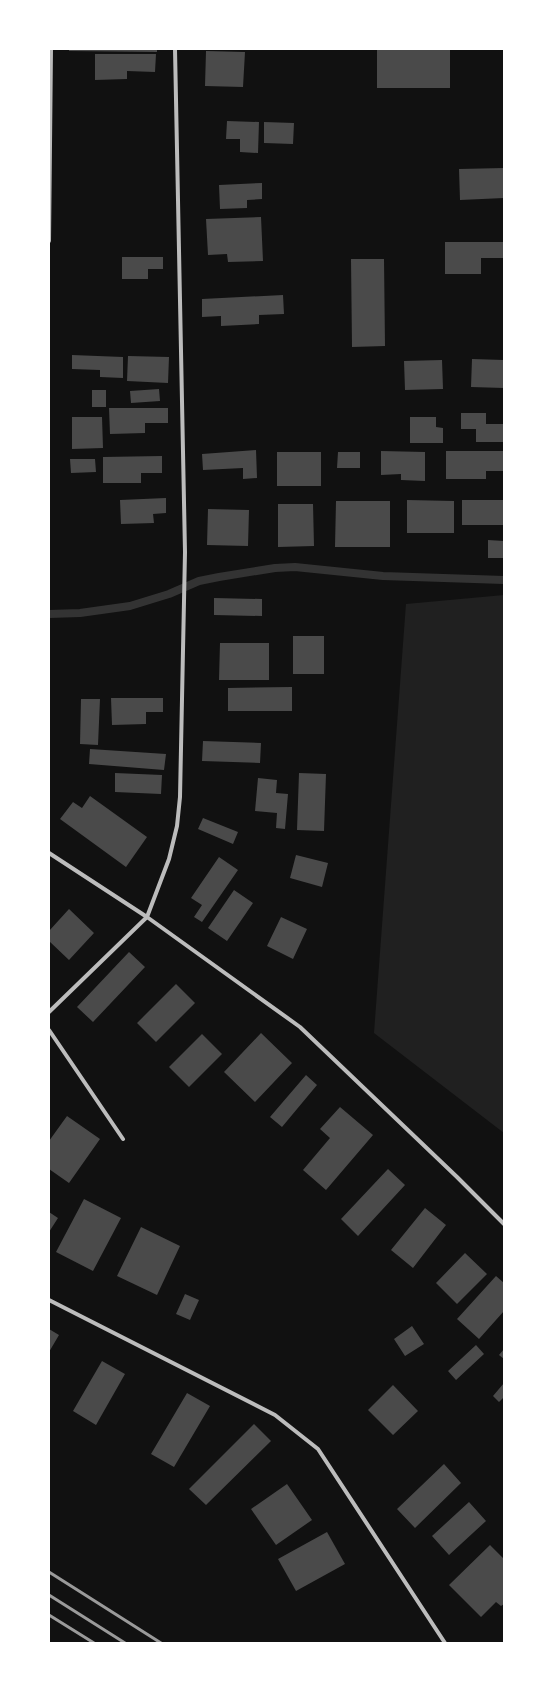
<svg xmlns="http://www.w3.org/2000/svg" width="553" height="1692" viewBox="0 0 553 1692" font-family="'Source Sans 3',sans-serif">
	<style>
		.green { fill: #202020 }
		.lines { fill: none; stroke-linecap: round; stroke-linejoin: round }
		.stream { stroke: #333; stroke-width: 8 }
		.building { fill: #4a4a4a }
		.minor { stroke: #bcbcbc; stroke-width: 4 }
		.rail { stroke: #9a9a9a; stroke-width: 3 }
	</style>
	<rect width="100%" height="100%" fill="#111"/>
	<!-- green -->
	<path class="green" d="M504 595V1133L374 1033 406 604Z"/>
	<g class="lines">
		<!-- stream -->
		<path class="stream" d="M49 614 80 613 130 606 169 594 199 581 219 577 275 568 295 567 383 576 504 580"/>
	</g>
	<!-- building -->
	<path class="building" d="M69 49H157V52L69 51Z
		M377 49H450V88H377Z
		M206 51 245 52 243 87 205 86Z
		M95 54H156L155 72 127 71V79L95 80Z
		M227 121 259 122 258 153 240 152V139H226Z
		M264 122 294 123 293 144 264 143Z
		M504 168V198L460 200 459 169Z
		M262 183V199L247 200V208L220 209 219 185Z
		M261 217 263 261 228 262 227 254 208 255 206 219Z
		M445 242H504V258H481V274H445Z
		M122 257H163V269H148V279H122Z
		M351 259H384L385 346 352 347Z
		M283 295 284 314 259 315V324L221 326V316L202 317V299Z
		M72 355 123 357V378L100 377V370L72 369Z
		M128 356 169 357 168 383 127 381Z
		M472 359 504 360V388L471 387Z
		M442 360 443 389 405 390 404 361Z
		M159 389 160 401 131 403 130 391Z
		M92 390H106V407H92Z
		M109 408H168V423H145V433L110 434Z
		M461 413H486V424H504V442H476V429H461Z
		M72 417H102L103 448 72 449Z
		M410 417H436V427L443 428V443H410Z
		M256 450 257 478 243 479V468L203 470 202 454Z
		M381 451 425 452V481L401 480V474L381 475Z
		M446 451H504V471H486V479H446Z
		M277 452H321V486H277Z
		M338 452H360V468H337Z
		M162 456V473H141V483H103V457Z
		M70 459H95L96 472 71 473Z
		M166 498V513L153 514 154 523 121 524 120 500Z
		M407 500 454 501V533H407Z
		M462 500H504V525H462Z
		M336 501H390V547H335Z
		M278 504H313L314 546 278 547Z
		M208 509 249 510 248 546 207 545Z
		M488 540 504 541V558H488Z
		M214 598 262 599V616L214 615Z
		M293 636H324V674H293Z
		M220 643H269V680H219Z
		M292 687V711H228V688Z
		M111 698H163V712H146V724L112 725Z
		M81 699H100L98 745 80 744Z
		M203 741 261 743 260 763 202 761Z
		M90 749 166 754 164 770 89 764Z
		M115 773 162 775 161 794 115 792Z
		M299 773 326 774 324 831 297 830Z
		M258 778 277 780 276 793 288 794 285 829 276 828 277 813 255 811Z
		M90 796 147 837 126 867 60 819 73 802 82 808Z
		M203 818 238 832 233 844 198 829Z
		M296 855 328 863 322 887 290 878Z
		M219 857 238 870 202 922 194 917 202 905 191 898Z
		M234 890 253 903 227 941 208 928Z
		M69 909 94 933 69 960 49 941V931Z
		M281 917 307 929 293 959 267 946Z
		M129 952 145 967 93 1022 77 1007Z
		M176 984 195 1003 156 1042 137 1023Z
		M261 1033 292 1063 255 1102 224 1072Z
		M202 1034 222 1054 189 1087 169 1067Z
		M306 1075 317 1085 282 1127 270 1117Z
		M340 1107 373 1135 326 1190 303 1170 330 1138 320 1129Z
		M67 1116 100 1139 69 1183 49 1169V1141Z
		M388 1169 405 1185 358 1236 341 1219Z
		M84 1199 121 1218 93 1271 56 1252Z
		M425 1208 446 1225 413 1268 391 1250Z
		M49 1212 58 1218 49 1232Z
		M141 1227 180 1246 157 1295 117 1276Z
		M465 1253 487 1274 457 1304 436 1283Z
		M496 1276 504 1283V1311L479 1339 457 1319Z
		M185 1294 199 1300 190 1320 176 1314Z
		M412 1326 424 1344 405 1356 394 1339Z
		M49 1329 59 1335 49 1352Z
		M476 1345 484 1354 456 1380 448 1371Z
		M504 1349V1359L499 1355Z
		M102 1361 125 1374 96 1425 73 1411Z
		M504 1383V1397L499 1402 493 1396Z
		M393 1385 418 1411 393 1435 368 1410Z
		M187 1393 210 1406 174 1467 151 1454Z
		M254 1424 271 1441 206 1505 189 1489Z
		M444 1464 461 1483 415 1528 397 1509Z
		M287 1484 312 1520 276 1545 251 1509Z
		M469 1502 486 1521 449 1555 432 1536Z
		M327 1532 345 1564 296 1591 278 1559Z
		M490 1545 504 1559V1604L501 1606 496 1602 481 1617 449 1585Z"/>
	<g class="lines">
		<!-- minor -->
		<path class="minor" d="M49 241 51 49
			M49 853 147 917 300 1027 457 1177 504 1224
			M49 1012 147 917 169 859 177 826 180 797 185 552 175 49
			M49 1030 123 1139
			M49 1300 275 1415 318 1449 445 1643"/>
		<!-- rail -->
		<path class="rail" d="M49 1572 161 1643
			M49 1595 125 1643
			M49 1615 94 1643"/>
	</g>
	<!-- border -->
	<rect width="553" height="1692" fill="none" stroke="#ffffff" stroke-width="100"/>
</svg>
